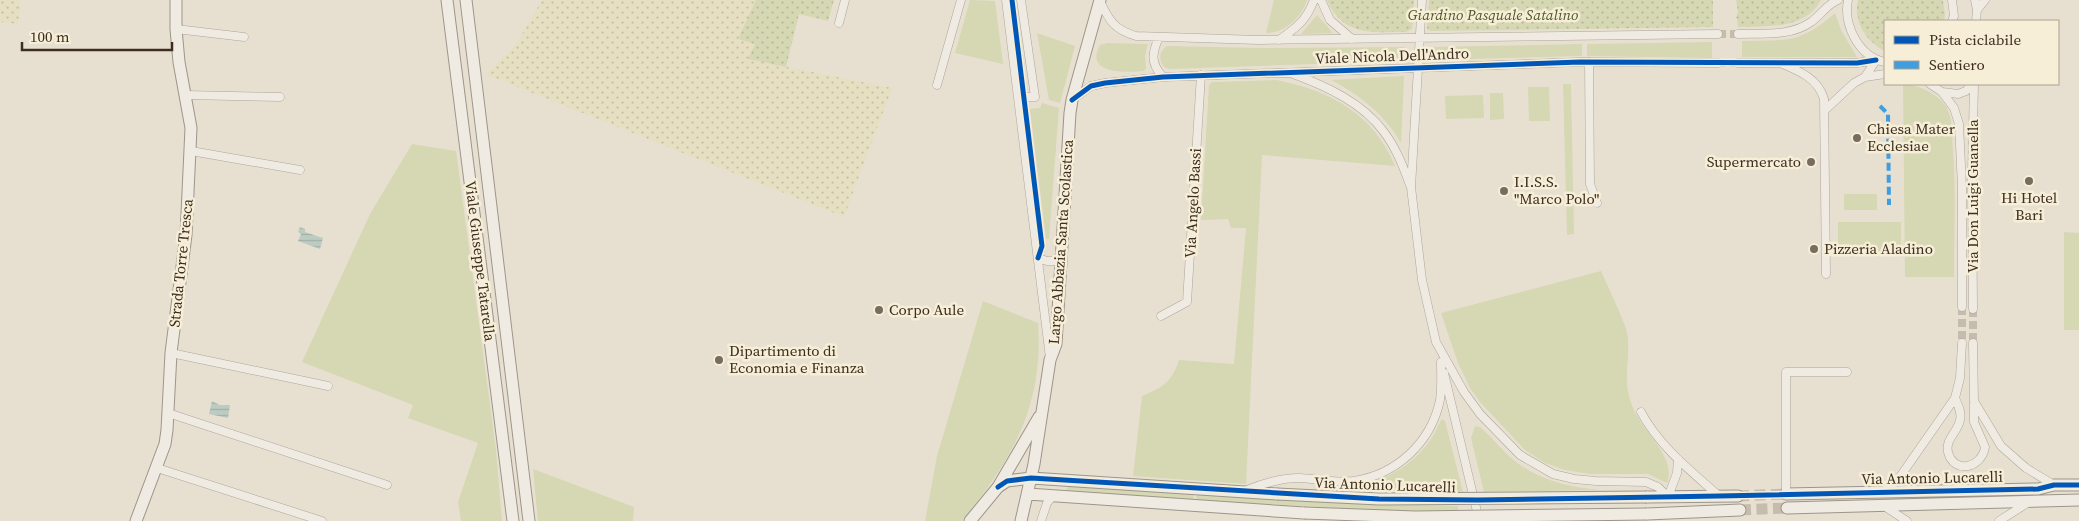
<svg xmlns="http://www.w3.org/2000/svg" width="2079" height="521" viewBox="0 0 2079 521" font-family="'Source Serif 4',serif">
	<style>
		.farmland { fill: url(#farmland-dots) }
		.grass { fill: #d6d7b3 }
		.park { fill: url(#park-dots) }
		.water { fill: url(#water-rules) }
		.lines { fill: none; stroke-linecap: round; stroke-linejoin: round }
		.street-tunnel { stroke: #c5bcae; stroke-width: 8; stroke-dasharray: 8 4; stroke-linecap: butt }
		.secondary-tunnel { stroke: #c5bcae; stroke-width: 11; stroke-dasharray: 11 5.5; stroke-linecap: butt }
		.street-casing { stroke: #ada599; stroke-width: 9 }
		.secondary-casing { stroke: #9c958a; stroke-width: 13 }
		.street { stroke: #efebe3; stroke-width: 8 }
		.secondary { stroke: #efebe3; stroke-width: 11 }
		.secondary-bridge-casing { stroke: #9c958a; stroke-width: 13; stroke-linecap: butt }
		.secondary-bridge { stroke: #efebe3; stroke-width: 11 }
		.quiet { stroke: #3f9de0; stroke-width: 4; stroke-dasharray: 8 4; stroke-linecap: butt }
		.cycleway-casing { stroke: #f7eed8; stroke-width: 8 }
		.cycleway { stroke: #0057b8; stroke-width: 5 }
		.poi-dot { fill: #786c5e; stroke: #f7eed8; stroke-width: 2 }
		.labels { text-anchor: middle; stroke-width: 5; stroke-linejoin: round; paint-order: stroke }
		.park-label { font-size: 15px; font-style: italic; fill: #4d5a26; stroke: #f7eed8 }
		.street-label { font-size: 15px; fill: #3d2e20; stroke: #f7eed8 }
		.poi-label { font-size: 15px; fill: #3d2e20; stroke: #f7eed8; text-anchor: start }
	</style>
	<defs>
		<pattern id="farmland-dots" width="8" height="8" patternUnits="userSpaceOnUse" patternTransform="scale(1.25)"><rect width="8" height="8" fill="#e6dfc2"/><path d="M2 2h.1M6 6h.1" fill="none" stroke="#c6c0a6" stroke-width="1.8" stroke-linecap="round"/></pattern>
		<pattern id="park-dots" width="8" height="8" patternUnits="userSpaceOnUse" patternTransform="scale(1.25)"><rect width="8" height="8" fill="#d6d7b3"/><path d="M2 2h.1M6 6h.1" fill="none" stroke="#b9b99a" stroke-width="1.8" stroke-linecap="round"/></pattern>
		<pattern id="water-rules" width="6" height="5" patternUnits="userSpaceOnUse" patternTransform="scale(1.25)"><rect width="6" height="5" fill="#bcccc2"/><path d="M0 2.5h6" fill="none" stroke="#a2b0a6"/></pattern>
	</defs>
	<rect width="100%" height="100%" fill="#e7e0d1"/>
	<!-- farmland -->
	<path class="farmland" d="M0 0H21L18 24 0 22Z
		M542 0H756L739 39 755 43 749 59 892 88 844 217 485 74 488 73 516 44Z"/>
	<!-- grass -->
	<path class="grass" d="M970 0 995 1 1003 64 955 53Z
		M1274 0H1307C1301 18 1285 33 1266 33Z
		M1835 13 1841 30 1857 57H1742V41C1786 40 1800 44 1835 13Z
		M1317 15 1333 33 1301 34Z
		M1037 33 1075 46 1060 103 1049 100Z
		M1712 42V58L1587 56V44Z
		M1107 43 1148 44 1145 56 1146 68 1144 71C1128 73 1083 74 1100 45Z
		M1582 44V56L1432 60 1429 56 1430 48 1433 47Z
		M1167 46 1262 48 1404 47 1407 50 1405 61 1169 69 1164 67C1158 59 1159 51 1167 46Z
		M1404 76 1401 143C1385 115 1360 95 1331 80Z
		M1276 80C1329 90 1373 113 1395 166L1262 155 1246 484 1133 476 1142 396C1162 388 1172 382 1179 360L1234 364 1246 228H1231L1228 219 1201 220 1209 85 1212 82Z
		M1563 84H1571L1574 234 1567 235Z
		M1903 84C1918 84 1944 96 1949 113 1953 124 1952 139 1953 151 1956 193 1954 235 1954 277H1905Z
		M1528 87H1549L1550 121H1529Z
		M1490 93H1503L1504 119 1490 120Z
		M1483 95 1484 118 1446 119 1445 96Z
		M1042 103 1059 108 1049 239H1046L1030 109 1040 108Z
		M412 144 456 151 496 450 502 521H461L458 502 478 443 408 418 413 405 302 362 370 214Z
		M1844 194H1877V210H1844Z
		M1838 222H1901V253H1838Z
		M2064 232 2079 233V330H2064Z
		M1601 271C1607 285 1628 327 1628 338 1630 368 1621 380 1634 410 1644 433 1677 458 1667 483L1648 474H1590L1565 470 1545 463 1525 450 1480 402 1470 388 1458 363 1441 313Z
		M983 301 1038 323C1044 406 1012 459 962 521H925L937 456Z
		M1442 419 1445 421 1463 492 1339 489C1374 484 1406 473 1428 443 1434 436 1437 427 1442 419Z
		M1475 426 1480 427C1491 436 1500 448 1510 457 1536 480 1567 487 1600 490L1484 492 1471 438Z
		M533 469 634 507 633 521H538Z
		M1069 486 1194 494 1193 500 1069 492 1066 489Z
		M1197 494 1350 503 1458 506V512L1349 509 1196 500Z"/>
	<!-- park -->
	<path class="park" d="M756 0H834L828 21 799 14 786 67 748 59 755 44 738 39Z
		M1327 0H1414L1412 29 1406 32C1373 32 1343 37 1327 0Z
		M1429 0H1713V27L1431 31 1427 29Z
		M1736 0H1821C1804 30 1768 26 1738 27L1737 18H1736L1738 12Z
		M1858 0H1943L1945 15 1944 21H1885V51C1866 41 1853 22 1858 0Z"/>
	<!-- water -->
	<path class="water" d="M300 227 305 229V232L323 238 320 249 298 241 301 234 298 232Z
		M212 401 220 405H230L228 418 209 414Z"/>
	<g class="lines">
		<!-- street-tunnel -->
		<path class="street-tunnel" d="M1718 34H1738
			M1718 63H1738
			M1962 307V343
			M1973 309V343"/>
		<!-- secondary-tunnel -->
		<path class="secondary-tunnel" d="M1738 496 1786 494
			M1740 510 1787 508"/>
		<defs>
			<path id="street" d="M1006 0 1050 358
				M1321 0 1330 20 1352 39
				M1422 0 1411 187 1422 280 1436 342 1464 392 1480 414 1520 455 1553 474 1574 479 1596 481 1646 482 1658 487 1668 497 1677 473 1678 459
				M1848 0C1843 25 1859 57 1885 62
				M1952 0 1954 16 1952 21
				M1975 0 1977 10
				M1100 1C1109 21 1115 30 1136 36L1258 40 1718 34
				M1976 21 1977 10 1985 0
				M839 23 845 0
				M176 29 244 37
				M1738 34C1761 33 1790 37 1811 22 1821 15 1827 4 1838 0
				M1159 37C1152 53 1150 63 1163 77
				M1279 40C1297 27 1306 21 1314 0
				M1589 62 1590 184 1597 203
				M1738 63H1857L1876 60
				M1780 63C1799 71 1818 78 1824 99L1826 274
				M1293 74C1326 86 1363 103 1384 132 1396 148 1403 166 1410 185
				M1865 77 1885 74
				M1930 84 1942 92 1954 108 1959 124 1962 187V307
				M937 85 961 0
				M1942 92 1958 94 1966 91 1971 84
				M185 95 280 97
				M1018 97H1035L1021 0
				M1072 100 1091 86 1105 83 1163 77 1580 62 1718 63
				M1826 109 1854 83 1865 77 1876 60
				M191 151 300 170
				M1038 258 1047 261H1060
				M1973 309 1972 175 1974 84
				M1161 316 1187 302 1201 75
				M1973 343 1974 401 2001 446 2026 468 2054 485
				M171 353 328 386
				M1444 373 1479 520
				M1955 398C1958 405 1962 413 1960 420 1958 432 1945 439 1948 452 1954 475 1982 468 1985 447L1974 422V403
				M1641 412C1659 446 1691 471 1719 496
				M168 413 387 485
				M157 468 322 521
				M1247 490C1262 484 1282 478 1299 478 1317 479 1335 483 1353 481 1396 475 1431 443 1440 400 1442 388 1441 374 1441 362
				M1882 492 1897 481 1955 398 1960 378 1962 343
				M1786 494V372H1847
				M1884 506 1907 521
				M1041 521 1047 503 1053 496
				M1999 521 2029 502"/>
			<path id="secondary" d="M447 0 513 521
				M466 0 529 521
				M998 487 1007 481 1031 478 1277 494
				M1028 494 1304 513
				M1786 494 2038 489 2054 485H2079
				M1647 497 1738 496
				M1787 508 2079 500
				M1647 514 1740 510
				M136 521 165 444 167 430 171 353 186 235 191 128 179 62 176 29V0
				M970 521 998 487 1039 417
				M1021 521 1034 464 1050 360 1056 344 1070 113 1072 100 1100 0"/>
		</defs>
		<!-- street casing -->
		<use href="#street" class="street-casing"/>
		<!-- secondary casing -->
		<use href="#secondary" class="secondary-casing"/>
		<!-- street -->
		<use href="#street" class="street"/>
		<!-- secondary -->
		<use href="#secondary" class="secondary"/>
		<defs>
			<path id="secondary-bridge" d="M1277 494 1379 499 1647 497
				M1304 513 1415 517 1647 514"/>
		</defs>
		<!-- secondary-bridge casing -->
		<use href="#secondary-bridge" class="secondary-bridge-casing"/>
		<!-- secondary-bridge -->
		<use href="#secondary-bridge" class="secondary-bridge"/>
		<!-- quiet -->
		<path class="quiet" d="M1880 106 1888 114 1889 205"/>
		<defs>
			<path id="cycleway" d="M1012 0 1042 246 1038 258
				M1072 100 1091 86 1105 83 1163 77 1580 62 1857 63 1876 60
				M998 487 1007 481 1031 478 1379 499 1478 500 1719 496 2038 489 2054 485H2079"/>
		</defs>
		<!-- cycleway casing -->
		<use href="#cycleway" class="cycleway-casing"/>
		<!-- cycleway -->
		<use href="#cycleway" class="cycleway"/>
	</g>
	<!-- markers -->
	<g class="poi-dot">
		<circle cx="1857" cy="138" r="5"/>
		<circle cx="1811" cy="162" r="5"/>
		<circle cx="2029" cy="181" r="5"/>
		<circle cx="1504" cy="191" r="5"/>
		<circle cx="1814" cy="249" r="5"/>
		<circle cx="879" cy="310" r="5"/>
		<circle cx="719" cy="360" r="5"/>
	</g>
	<g class="labels">
		<!-- park labels -->
		<g class="park-label">
			<text x="1493" y="20">Giardino Pasquale Satalino</text>
		</g>
		<!-- street labels -->
		<g class="street-label">
			<text transform="translate(1392 56) rotate(-2)" y="5">Viale Nicola Dell'Andro</text>
			<text transform="translate(1973 196) rotate(-90)" y="5">Via Don Luigi Guanella</text>
			<text transform="translate(1193 203) rotate(-87)" y="5">Via Angelo Bassi</text>
			<text transform="translate(1061 242) rotate(-86)" y="5">Largo Abbazia Santa Scolastica</text>
			<text transform="translate(480 261) rotate(83)" y="5">Viale Giuseppe Tatarella</text>
			<text transform="translate(181 263) rotate(-84)" y="5">Strada Torre Tresca</text>
			<text transform="translate(1932 478) rotate(-1)" y="5">Via Antonio Lucarelli</text>
			<text transform="translate(1385 485) rotate(2)" y="5">Via Antonio Lucarelli</text>
		</g>
		<!-- poi labels -->
		<g class="poi-label">
			<text x="1867" y="134">Chiesa Mater<tspan x="1867" dy="17">Ecclesiae</tspan></text>
			<text x="1801" y="167" text-anchor="end">Supermercato</text>
			<text x="1514" y="187">I.I.S.S.<tspan x="1514" dy="17">"Marco Polo"</tspan></text>
			<text x="2029" y="203" text-anchor="middle">Hi Hotel<tspan x="2029" dy="17">Bari</tspan></text>
			<text x="1824" y="254">Pizzeria Aladino</text>
			<text x="889" y="315">Corpo Aule</text>
			<text x="729" y="356">Dipartimento di<tspan x="729" dy="17">Economia e Finanza</tspan></text>
		</g>
	</g>
	<!-- legend -->
	<rect x="1884" y="20" width="175" height="65" fill="#f7eed8" stroke="#ada18e"/>
	<rect x="1894" y="36" width="25" height="8" fill="#0057b8" stroke="#ada18e"/>
	<text x="1929" y="45" font-size="15" fill="#3d2e20">Pista ciclabile</text>
	<rect x="1894" y="61" width="25" height="8" fill="#3f9de0" stroke="#ada18e"/>
	<text x="1929" y="70" font-size="15" fill="#3d2e20">Sentiero</text>
	<!-- scale -->
	<path d="M22 42v8h150v-8" fill="none" stroke="#3d2e20" stroke-width="2.5"/>
	<text x="30" y="42" font-size="15" fill="#3d2e20" stroke="#f7eed8" stroke-width="4" paint-order="stroke">100 m</text>
</svg>
